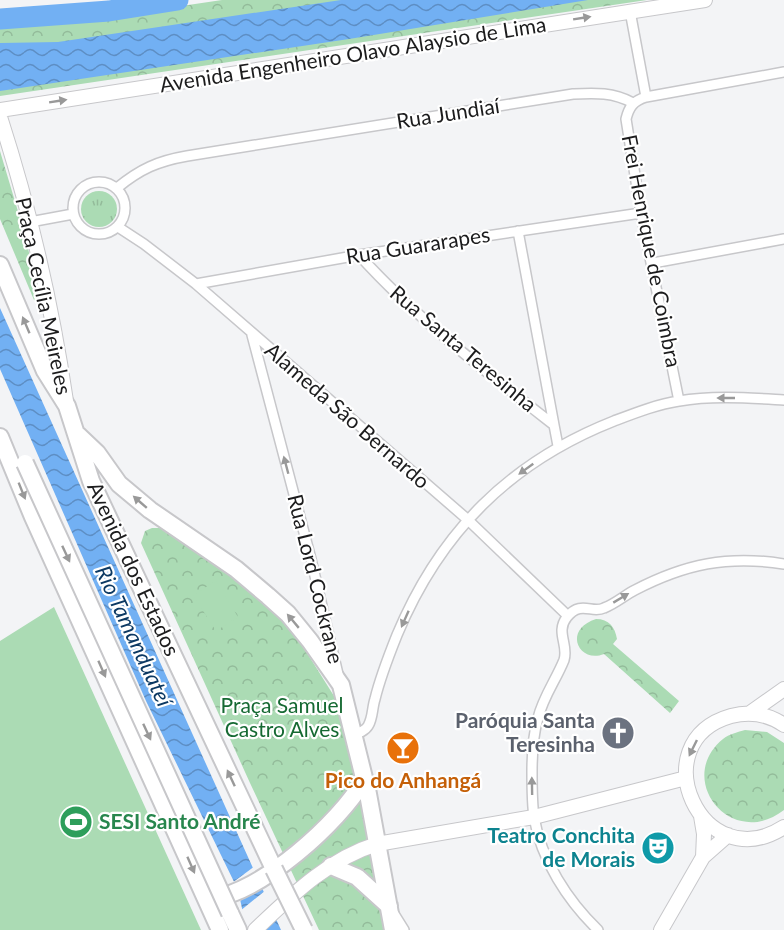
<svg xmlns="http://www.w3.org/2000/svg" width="784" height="930" viewBox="0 0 784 930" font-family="Lato,sans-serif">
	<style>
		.grass { fill: url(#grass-tufts) }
		.park { fill: url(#park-crowns) }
		.pitch { fill: #abdbb4 }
		.water { fill: url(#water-waves) }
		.pier { fill: #f3f4f6 }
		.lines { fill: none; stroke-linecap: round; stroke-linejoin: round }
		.river { stroke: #72b0f3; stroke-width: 21 }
		.street-casing { stroke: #c7c7ca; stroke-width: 12 }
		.secondary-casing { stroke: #c7c7ca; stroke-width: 16 }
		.highway-casing { stroke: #c7c7ca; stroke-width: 20 }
		.street { stroke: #fff; stroke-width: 9 }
		.secondary { stroke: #fff; stroke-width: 14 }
		.highway { stroke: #fff; stroke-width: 16 }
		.highway-bridge-casing { stroke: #c7c7ca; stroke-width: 20; stroke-linecap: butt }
		.highway-bridge { stroke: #fff; stroke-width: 16 }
		.oneway { fill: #999 }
		.labels { text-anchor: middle; stroke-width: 4.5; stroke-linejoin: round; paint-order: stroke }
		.street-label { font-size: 21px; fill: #1c1c1d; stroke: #fff }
		.park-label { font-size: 21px; fill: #156932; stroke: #fff }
		.worship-label { font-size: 21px; font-weight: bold; fill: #5b616d; stroke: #fff; text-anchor: end }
		.food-label { font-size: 21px; font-weight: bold; fill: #c56008; stroke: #fff }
		.leisure-label { font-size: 21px; font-weight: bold; fill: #27864d; stroke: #fff; text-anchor: start }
		.culture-label { font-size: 21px; font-weight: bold; fill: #0d838f; stroke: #fff; text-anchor: end }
		.water-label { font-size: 22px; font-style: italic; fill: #0c3963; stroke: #fff }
	</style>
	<defs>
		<pattern id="grass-tufts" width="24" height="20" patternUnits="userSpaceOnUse" patternTransform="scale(1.5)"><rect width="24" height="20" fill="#abdbb4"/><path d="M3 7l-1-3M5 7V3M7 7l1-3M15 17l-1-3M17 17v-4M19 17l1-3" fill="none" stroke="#93bb9a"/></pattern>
		<pattern id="park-crowns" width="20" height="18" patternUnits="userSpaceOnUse" patternTransform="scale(1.5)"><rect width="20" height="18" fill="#abdbb4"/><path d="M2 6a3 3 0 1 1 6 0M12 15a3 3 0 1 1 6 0" fill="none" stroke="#93bb9a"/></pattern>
		<pattern id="water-waves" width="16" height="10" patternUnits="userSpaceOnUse" patternTransform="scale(1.5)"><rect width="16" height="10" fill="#72b0f3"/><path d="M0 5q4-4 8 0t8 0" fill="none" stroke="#5d8ec4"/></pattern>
	</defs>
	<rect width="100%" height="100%" fill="#f3f4f6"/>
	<!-- grass -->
	<path class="grass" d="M81 209a18 18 0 1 1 36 0a18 18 0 1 1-36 0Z"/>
	<!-- park -->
	<path class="park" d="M222 0H647L0 96V24L53 25Z
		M0 151 25 235 40 301 38 302 34 300 0 219Z
		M152 528H165L234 575 292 629 334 696 359 791 388 930H319L250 783 141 543 145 531Z
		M596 619C609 619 615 627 617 639L613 644 679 701 670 713 604 654C579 664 562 630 596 619Z
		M745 730 767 732 784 743V810C731 851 674 779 723 739 729 734 738 732 745 730Z"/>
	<!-- pitch -->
	<path class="pitch" d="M216 581 238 617 216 631 193 595Z
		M54 607 201 930H0V641Z"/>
	<!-- water -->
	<path class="water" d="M341 0H588L349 39 0 91V43L58 42Z
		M0 308 281 930H248L245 922 238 890 146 701 0 369Z"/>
	<!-- pier -->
	<path class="pier" d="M255 866 265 887 238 902 232 883Z
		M266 890 276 912 258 930H245L240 911Z"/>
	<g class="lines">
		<!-- river -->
		<path class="river" d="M0 19 109 11 178 0"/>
		<defs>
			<path id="street" d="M630 11 646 97
				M73 208a26 26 0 1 1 52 0a26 26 0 1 1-52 0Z
				M117 188C140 169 158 161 187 156L573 94C595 93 613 92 633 103
				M30 222 73 214
				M118 227 144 244 196 284 467 519 568 616
				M518 231 554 425
				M359 255C417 319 486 372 554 425L558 446
				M653 263 784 239
				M196 284 359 255 641 213
				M252 335 311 559 338 674
				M679 401 641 213 626 119C629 107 633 101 646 97L784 72
				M353 735C359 733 365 731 368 726 373 718 372 708 375 699 380 678 389 655 397 635 440 532 510 462 614 421 635 413 658 404 679 401 713 395 750 398 784 400
				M394 914 404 930
				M598 930C568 901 541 860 534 817 532 803 532 787 532 772 532 754 533 735 538 718 543 697 556 680 564 660 569 645 555 632 567 617 581 600 592 614 604 608 615 604 625 595 635 590 685 564 728 555 784 564"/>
			<path id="secondary" d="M0 110 705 0
				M0 117C30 210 52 306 66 401
				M750 713 784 689
				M784 725C768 714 750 711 731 716 640 742 702 880 784 827
				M701 816 704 834 703 857
				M255 930C291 896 328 859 377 844L534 817 686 778
				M661 930 703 857 728 835"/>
			<path id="highway" d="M0 265 45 371 67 406 91 481 274 869
				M78 435 97 453 119 484 150 510 236 569 268 596 288 614 310 641 341 685 368 794 393 930
				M0 437 33 517 220 930
				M331 866 357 877 389 906
				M210 899C261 893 339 823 364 780
				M230 913 238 930"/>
		</defs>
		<!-- street casing -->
		<use href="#street" class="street-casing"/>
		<!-- secondary casing -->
		<use href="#secondary" class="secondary-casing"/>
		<!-- highway casing -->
		<use href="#highway" class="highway-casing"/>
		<!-- street -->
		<use href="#street" class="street"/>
		<!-- secondary -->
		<use href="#secondary" class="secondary"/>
		<!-- highway -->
		<use href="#highway" class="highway"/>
		<defs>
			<path id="highway-bridge" d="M25 463 230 913
				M274 869 304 930"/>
		</defs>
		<!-- highway-bridge casing -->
		<use href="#highway-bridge" class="highway-bridge-casing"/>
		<!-- highway-bridge -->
		<use href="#highway-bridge" class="highway-bridge"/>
	</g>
	<!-- one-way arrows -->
	<defs><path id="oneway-solid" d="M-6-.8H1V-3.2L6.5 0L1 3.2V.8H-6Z" transform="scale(1.5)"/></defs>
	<g class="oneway">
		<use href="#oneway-solid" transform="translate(582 18) rotate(-9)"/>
		<use href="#oneway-solid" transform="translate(58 101) rotate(-9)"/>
		<use href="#oneway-solid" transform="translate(26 325) rotate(-113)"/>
		<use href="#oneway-solid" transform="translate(726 398) rotate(180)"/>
		<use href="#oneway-solid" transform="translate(286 465) rotate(-105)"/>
		<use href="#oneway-solid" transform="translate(526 469) rotate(144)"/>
		<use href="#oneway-solid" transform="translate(22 491) rotate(68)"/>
		<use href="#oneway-solid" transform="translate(140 502) rotate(-139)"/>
		<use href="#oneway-solid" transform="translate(66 554) rotate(65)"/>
		<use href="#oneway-solid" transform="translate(621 598) rotate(-31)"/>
		<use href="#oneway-solid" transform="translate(405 619) rotate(114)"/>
		<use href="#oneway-solid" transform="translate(293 621) rotate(-130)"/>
		<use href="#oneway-solid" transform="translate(102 669) rotate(66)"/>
		<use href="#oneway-solid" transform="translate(147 732) rotate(65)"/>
		<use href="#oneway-solid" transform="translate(693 748) rotate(116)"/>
		<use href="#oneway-solid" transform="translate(231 778) rotate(-115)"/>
		<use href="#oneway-solid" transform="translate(532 786) rotate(-91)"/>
		<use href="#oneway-solid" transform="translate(191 865) rotate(66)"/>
	</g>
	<!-- icons -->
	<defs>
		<symbol id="church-disc" viewBox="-11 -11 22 22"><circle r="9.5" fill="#6b7280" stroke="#fff"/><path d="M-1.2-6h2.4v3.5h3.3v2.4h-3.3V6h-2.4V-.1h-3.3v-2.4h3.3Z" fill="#fff"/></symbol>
		<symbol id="bar-disc" viewBox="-11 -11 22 22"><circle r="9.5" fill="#e8710a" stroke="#fff"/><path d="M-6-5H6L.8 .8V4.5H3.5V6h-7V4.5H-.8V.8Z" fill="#fff"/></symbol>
		<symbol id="stadium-disc" viewBox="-11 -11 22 22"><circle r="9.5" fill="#2e9e5b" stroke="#fff"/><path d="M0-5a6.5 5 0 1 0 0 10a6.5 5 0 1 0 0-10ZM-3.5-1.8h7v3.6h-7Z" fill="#fff"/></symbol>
		<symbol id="theatre-disc" viewBox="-11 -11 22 22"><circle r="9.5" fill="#0f9aa8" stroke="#fff"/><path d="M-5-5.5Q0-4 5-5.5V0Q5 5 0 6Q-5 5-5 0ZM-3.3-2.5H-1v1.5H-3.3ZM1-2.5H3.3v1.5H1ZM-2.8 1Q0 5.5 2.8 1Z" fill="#fff"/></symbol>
	</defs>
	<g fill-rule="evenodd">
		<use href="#church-disc" x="599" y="714" width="38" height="38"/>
		<use href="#bar-disc" x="384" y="729" width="38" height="38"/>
		<use href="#stadium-disc" x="57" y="803" width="38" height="38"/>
		<use href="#theatre-disc" x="639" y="829" width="38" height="38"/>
	</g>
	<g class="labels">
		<!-- street labels -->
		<g class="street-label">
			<text transform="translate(353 55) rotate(-9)" y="7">Avenida Engenheiro Olavo Alaysio de Lima</text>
			<text transform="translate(448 114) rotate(-9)" y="7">Rua Jundiaí</text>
			<text transform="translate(418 246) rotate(-9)" y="7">Rua Guararapes</text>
			<text transform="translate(651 251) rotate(79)" y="7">Frei Henrique de Coimbra</text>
			<text transform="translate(43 296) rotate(78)" y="7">Praça Cecília Meireles</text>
			<text transform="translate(463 349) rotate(40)" y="7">Rua Santa Teresinha</text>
			<text transform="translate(347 416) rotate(41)" y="7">Alameda São Bernardo</text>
			<text transform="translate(133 569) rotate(65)" y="7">Avenida dos Estados</text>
			<text transform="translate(315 579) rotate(76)" y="7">Rua Lord Cockrane</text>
		</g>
		<!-- park labels -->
		<g class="park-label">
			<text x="282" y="713">Praça Samuel<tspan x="282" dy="24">Castro Alves</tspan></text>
		</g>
		<!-- worship labels -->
		<g class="worship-label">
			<text x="595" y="728">Paróquia Santa<tspan x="595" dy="24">Teresinha</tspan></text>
		</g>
		<!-- food labels -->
		<g class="food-label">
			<text x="403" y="788">Pico do Anhangá</text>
		</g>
		<!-- leisure labels -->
		<g class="leisure-label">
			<text x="99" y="829">SESI Santo André</text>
		</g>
		<!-- culture labels -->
		<g class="culture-label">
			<text x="635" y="843">Teatro Conchita<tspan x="635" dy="24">de Morais</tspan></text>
		</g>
		<!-- water labels -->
		<g class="water-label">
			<text transform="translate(134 636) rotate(65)" y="8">Rio Tamanduateí</text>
		</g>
	</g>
</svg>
